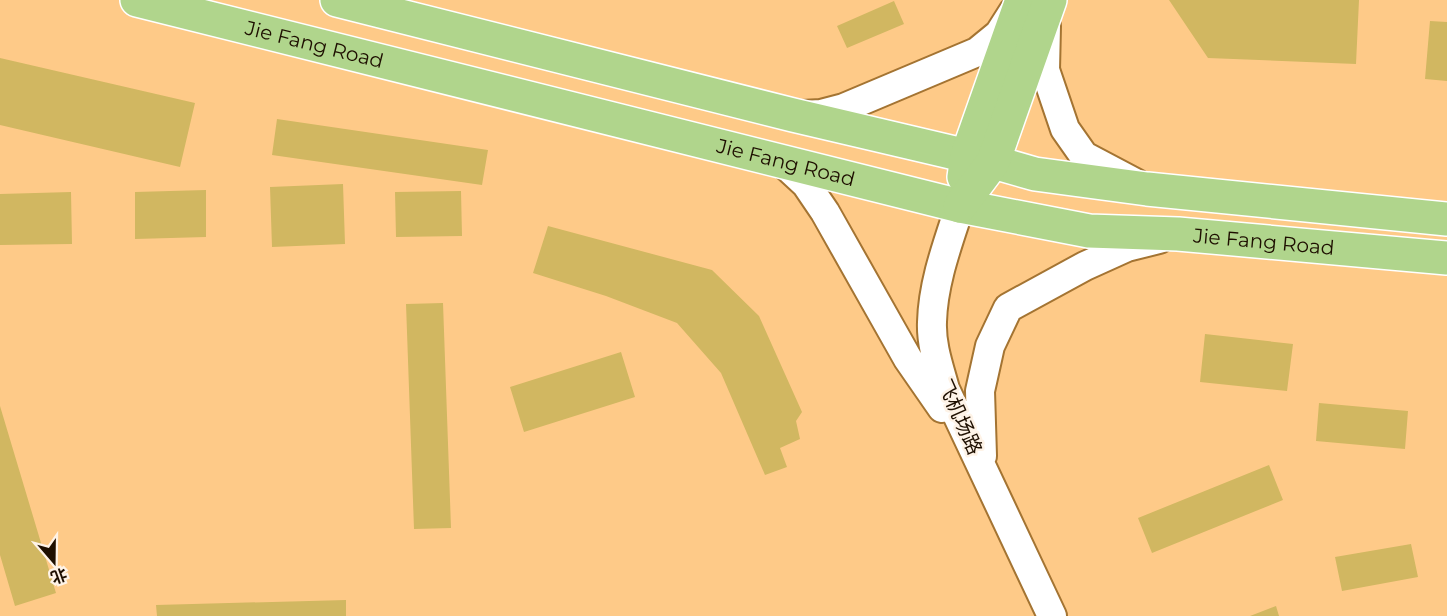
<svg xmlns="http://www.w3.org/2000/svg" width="1447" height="616" viewBox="0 0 1447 616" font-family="Montserrat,'Noto Sans SC',sans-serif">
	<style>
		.building { fill: #d1b761 }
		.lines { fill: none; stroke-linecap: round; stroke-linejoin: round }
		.minor-casing { stroke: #a47432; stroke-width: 32 }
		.major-casing { stroke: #fff; stroke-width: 36 }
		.minor { stroke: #fff; stroke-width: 28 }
		.major { stroke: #b0d58c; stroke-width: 33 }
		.labels { text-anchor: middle; stroke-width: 5; stroke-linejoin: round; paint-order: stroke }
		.street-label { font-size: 20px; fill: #1e0f00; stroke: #fef3e7 }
	</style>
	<rect width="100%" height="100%" fill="#feca88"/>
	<!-- building -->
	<path class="building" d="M1169 0H1359L1356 64 1208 58Z
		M894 1 904 24 847 48 837 26Z
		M1430 21 1447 22V81L1425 79Z
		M0 58 195 103 180 167 0 125Z
		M277 119 488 150 482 185 272 155Z
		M343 184 345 244 272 247 270 187Z
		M206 190V237L135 239V192Z
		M461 191 462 236 396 237 395 192Z
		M71 192 72 244 0 245V194Z
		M548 226 712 270 759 316 802 412 796 421 800 439 780 448 787 467 765 475 721 373 677 323 606 296 533 273Z
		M443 303 451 528 414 529 406 304Z
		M1205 334 1293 344 1287 391 1200 382Z
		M621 352 635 397 524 432 510 387Z
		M1319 403 1408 411 1405 449 1316 441Z
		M0 406 56 593 15 606 0 555Z
		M1269 465 1283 500 1152 553 1138 518Z
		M1411 544 1418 577 1342 591 1335 557Z
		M346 600V616H157L156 605Z
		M1276 606 1279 616H1250Z"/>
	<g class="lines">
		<defs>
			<path id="minor" d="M1046 26 1045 70 1065 129 1084 156 1137 184
				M802 115 821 114 844 108 977 52 999 34 1013 12
				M780 160 806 184 825 212 908 359 942 408
				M960 206C948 243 933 282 932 322 931 345 939 367 945 389L1052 616
				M982 456 980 391 990 346 1008 308 1085 266 1127 247 1159 239"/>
			<g id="major">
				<path id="s1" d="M137 0 960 206 1089 231 1178 234 1447 258"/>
				<path d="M337 0 793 115 993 162 1035 174 1147 189 1447 219"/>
				<path d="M964 177 967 156 1022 0"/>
				<path d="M960 206 993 162 1050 0"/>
			</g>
		</defs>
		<!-- minor casing -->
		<use href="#minor" class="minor-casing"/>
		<!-- major casing -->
		<use href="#major" class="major-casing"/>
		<!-- minor -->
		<use href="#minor" class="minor"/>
		<!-- major -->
		<use href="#major" class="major"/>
	</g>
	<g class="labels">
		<!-- street labels -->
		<g class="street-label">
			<text dy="7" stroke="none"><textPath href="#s1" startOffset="183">Jie Fang Road</textPath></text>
			<text dy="7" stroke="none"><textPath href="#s1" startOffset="669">Jie Fang Road</textPath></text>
			<text dy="7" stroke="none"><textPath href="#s1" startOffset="1155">Jie Fang Road</textPath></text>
			<text transform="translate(960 417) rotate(66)" y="7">飞机场路</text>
		</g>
	</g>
	<!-- north arrow -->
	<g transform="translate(54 562) rotate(160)" stroke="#fef3e7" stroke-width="4.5" paint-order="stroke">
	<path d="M0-4.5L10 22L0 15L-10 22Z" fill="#1e0f00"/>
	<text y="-9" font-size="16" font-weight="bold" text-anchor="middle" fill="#1e0f00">北</text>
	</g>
</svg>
